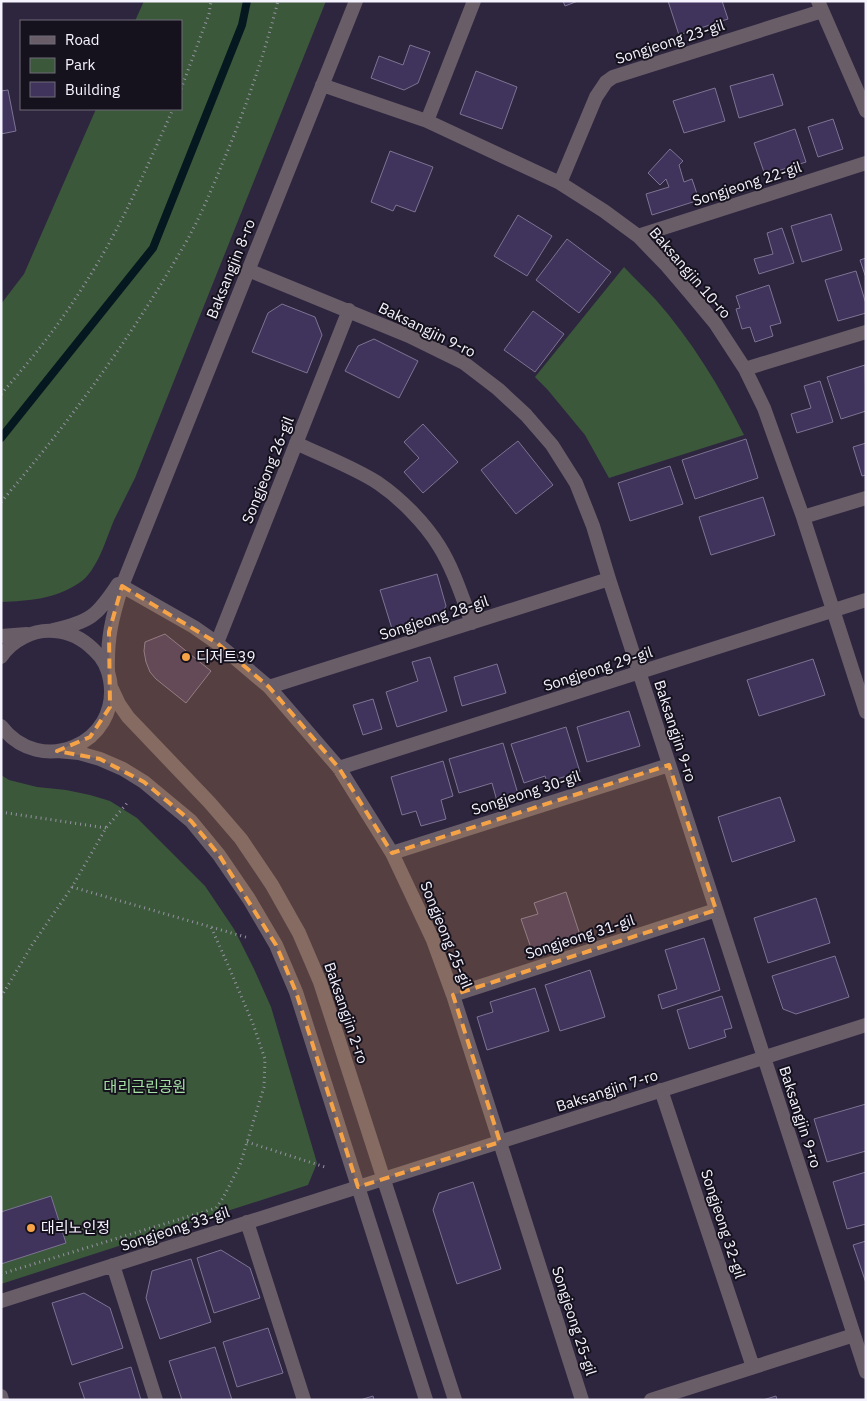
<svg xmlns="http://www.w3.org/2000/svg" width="867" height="1401" viewBox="0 0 867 1401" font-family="'IBM Plex Sans','Noto Sans KR',sans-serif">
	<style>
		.green { fill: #3b583b }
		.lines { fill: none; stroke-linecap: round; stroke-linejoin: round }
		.stream { stroke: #05181f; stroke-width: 8 }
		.building { fill: #40335c; stroke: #7c7492 }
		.path { stroke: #9792a3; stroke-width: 3; stroke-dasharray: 1 4; stroke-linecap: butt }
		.minor { stroke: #695d68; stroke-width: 14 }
		.tertiary { stroke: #695d68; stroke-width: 14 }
		.marked { fill: #f5a346; fill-opacity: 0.2; stroke: #f5a346; stroke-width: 4; stroke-dasharray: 10 6; stroke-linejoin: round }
		.poi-dot { fill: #f5a346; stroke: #15111d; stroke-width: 2 }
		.labels { text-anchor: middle; stroke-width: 4; stroke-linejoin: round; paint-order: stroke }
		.street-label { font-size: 15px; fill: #f5f3fd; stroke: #15111d }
		.poi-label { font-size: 15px; fill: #f5f3fd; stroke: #15111d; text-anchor: start }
		.park-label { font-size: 15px; fill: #a4e0a4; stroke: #15111d }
	</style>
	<rect width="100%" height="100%" fill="#2e263f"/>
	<!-- green -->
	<path class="green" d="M144 1H326L135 478C128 492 121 506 114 520 106 539 97 572 79 583 56 599 28 601 1 602V304L24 274 96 109H181V21H135Z
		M624 267C634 278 646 289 656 300 692 341 720 387 744 435L609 478 585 435 547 389 535 377Z
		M1 775 9 780 37 787 66 790 90 795 110 801 137 818 205 886 234 929 254 969 271 1007 317 1163 308 1185 1 1284Z"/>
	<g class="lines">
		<!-- stream -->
		<path class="stream" d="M1 438 153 248 242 25 247 1"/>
	</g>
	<!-- building -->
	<path class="building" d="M563 1H578L565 6Z
		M668 1H722L728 19 679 35Z
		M410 45 430 52 418 83 404 90 371 78 379 56 403 65Z
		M476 71 517 87 502 129 460 114Z
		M773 74 783 105 739 118 730 86Z
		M715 88 725 121 684 133 673 101Z
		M8 90 16 131 1 134V91Z
		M833 119 843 149 818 157 808 127Z
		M795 129 806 162 765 175 754 143Z
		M670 149 683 161 679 165 684 182 692 179 699 200 652 215 646 194 669 187 666 179 660 185 648 173Z
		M390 151 433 167 415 212 396 205 393 211 371 202Z
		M831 214 842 250 802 262 791 226Z
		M518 215 552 236 527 276 494 256Z
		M782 228 794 263 759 274 754 259 773 254 767 233Z
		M567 239 611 272 579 313 536 280Z
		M866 258V278L860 260Z
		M856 271 866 304V313L838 321 825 280Z
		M769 285 781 323 770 326 773 336 755 342 750 327 742 329 736 309 740 308 736 296Z
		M282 304 315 317 322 335 307 373 252 352 268 313Z
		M533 311 564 334 535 372 504 350Z
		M374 339 418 361 399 398 345 371 358 346Z
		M865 365 866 411 841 419 827 377Z
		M820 381 833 422 797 433 791 414 811 408 804 386Z
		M423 424 458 462 423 493 404 472 419 458 404 442Z
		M746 439 758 478 695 499 682 460Z
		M518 441 553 485 516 514 481 470Z
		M866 443V475L862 476 853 447Z
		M670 466 683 504 630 521 618 483Z
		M763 497 775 535 711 555 699 517Z
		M437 574 446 606 439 618 393 632 380 590Z
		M165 634 211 671 186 703 156 679 150 672 146 662 144 651 145 642Z
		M430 657 447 711 397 727 386 692 418 681 412 662Z
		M813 659 825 695 759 716 747 680Z
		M497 664 506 693 462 706 454 677Z
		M373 699 382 729 363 735 353 705Z
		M629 711 640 746 587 762 577 727Z
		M566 727 580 772 547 782 545 776 524 783 511 744Z
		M503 743 518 794 497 801 492 783 459 793 449 759Z
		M443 761 453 796 441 800 446 819 421 826 416 811 402 815 391 777Z
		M780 797 795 841 732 862 718 817Z
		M566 892 580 935 532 951 521 919 538 914 534 903Z
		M816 898 830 943 768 963 754 918Z
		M704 938 720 990 662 1009 658 995 677 989 665 950Z
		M835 956 849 997 796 1014 783 1009 772 976Z
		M590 970 605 1017 560 1031 545 985Z
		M535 988 549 1031 487 1050 477 1017 493 1012 490 1002Z
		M722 996 732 1028 724 1030 726 1037 689 1049 677 1010Z
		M866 1104V1151L827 1162 814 1119Z
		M866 1172V1224L847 1229 833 1182Z
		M473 1182 501 1269 457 1284 433 1210 439 1193Z
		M51 1196 66 1243 1 1264V1212Z
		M866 1241V1283L853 1245Z
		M221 1250 250 1268 260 1298 214 1313 197 1258Z
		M191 1259 211 1322 160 1339 146 1298 152 1271Z
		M84 1293 110 1308 123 1348 72 1365 52 1303Z
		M268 1328 283 1373 237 1387 223 1342Z
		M215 1347 232 1400H182L169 1361Z
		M131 1367 141 1400H85L79 1383Z
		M373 1396 374 1400H360Z
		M776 1396 777 1400H763Z"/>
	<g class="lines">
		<!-- path -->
		<path class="path" d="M181 89 209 14 211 1
			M1 394C31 360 60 324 84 285 120 230 146 169 173 109
			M1 502C67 425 128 342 179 254 197 225 210 193 223 162 245 110 264 56 278 1
			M1 812 106 828
			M72 887 249 938
			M1 997 32 945 72 887 106 828 128 802
			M247 1142 325 1167
			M1 1274 216 1208 223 1198 240 1165 264 1087 265 1059 253 1024 228 965 211 927"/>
		<!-- minor -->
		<path class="minor" d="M818 1 866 111
			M322 85 427 121 560 183 604 211 638 236 667 266 690 293 715 323 745 369 764 408 803 517 866 712
			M427 121 474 1
			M560 183 596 97 606 82 613 77 822 11
			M638 236 866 163
			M248 270 409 336 464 363 498 389 526 415 552 445 576 483 593 526 609 579 866 1372
			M745 369 866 332
			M296 443C323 456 353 467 378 483 400 498 425 523 439 546 454 570 462 597 472 623
			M803 517 866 498
			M122 586 194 627 217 643 269 687 339 768 392 853 433 940 453 995 582 1400
			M53 630C90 622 97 616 118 584
			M217 643 349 310
			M108 671C107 638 112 617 122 586L356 1
			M269 687 609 579
			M339 768 866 600
			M392 853 669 765
			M453 995 716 910
			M661 1090 753 1367
			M247 1222 304 1400
			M113 1265 156 1400
			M1 1301 866 1025
			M1 1396 2 1400
			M651 1400 854 1335"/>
		<!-- tertiary -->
		<path class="tertiary" d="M1 636 27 634
			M1 657C12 640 34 629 54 631 70 632 83 639 94 650 103 658 108 668 110 680 121 744 40 778 1 726
			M112 689 119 704 128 717 210 803 241 839 272 885 299 933 320 982 455 1400
			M57 751 79 753 100 759 123 769 144 782 191 821 219 855 249 899 276 945 296 992 426 1400"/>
	</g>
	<!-- marked area -->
	<path class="marked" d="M122 586 217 643 269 687 339 768 392 853 669 765 716 910 453 995 500 1142 358 1187 296 992 276 945 219 855 191 821 144 782 100 759 57 751 90 737 110 707 109 632Z"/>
	<!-- markers -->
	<g class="poi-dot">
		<circle cx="186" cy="657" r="5"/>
		<circle cx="31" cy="1228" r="5"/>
	</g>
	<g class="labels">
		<!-- street labels -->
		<g class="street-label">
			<text transform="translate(670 42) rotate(-18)" y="5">Songjeong 23-gil</text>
			<text transform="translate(747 184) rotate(-18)" y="5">Songjeong 22-gil</text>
			<text transform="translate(231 269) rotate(-68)" y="5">Baksangjin 8-ro</text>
			<text transform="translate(690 273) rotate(49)" y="5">Baksangjin 10-ro</text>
			<text transform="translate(427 330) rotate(26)" y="5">Baksangjin 9-ro</text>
			<text transform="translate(268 470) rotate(-68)" y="5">Songjeong 26-gil</text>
			<text transform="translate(434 618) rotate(-18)" y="5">Songjeong 28-gil</text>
			<text transform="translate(598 669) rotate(-18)" y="5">Songjeong 29-gil</text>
			<text transform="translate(675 731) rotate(72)" y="5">Baksangjin 9-ro</text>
			<text transform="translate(526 793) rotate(-18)" y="5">Songjeong 30-gil</text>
			<text transform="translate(446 935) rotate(68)" y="5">Songjeong 25-gil</text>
			<text transform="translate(580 937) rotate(-18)" y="5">Songjeong 31-gil</text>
			<text transform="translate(346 1013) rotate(71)" y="5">Baksangjin 2-ro</text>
			<text transform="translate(607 1091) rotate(-18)" y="5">Baksangjin 7-ro</text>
			<text transform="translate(800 1117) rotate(72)" y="5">Baksangjin 9-ro</text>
			<text transform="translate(723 1224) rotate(72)" y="5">Songjeong 32-gil</text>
			<text transform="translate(175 1229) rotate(-18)" y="5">Songjeong 33-gil</text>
			<text transform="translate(574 1321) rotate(72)" y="5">Songjeong 25-gil</text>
		</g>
		<!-- poi labels -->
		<g class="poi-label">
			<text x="196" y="662">디저트39</text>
			<text x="41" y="1233">대리노인정</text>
		</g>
		<!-- park labels -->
		<g class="park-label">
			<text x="145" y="1092">대리근린공원</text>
		</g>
	</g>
	<!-- border -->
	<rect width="867" height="1401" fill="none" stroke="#f5f3fd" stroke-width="5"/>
	<!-- legend -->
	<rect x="20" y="20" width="162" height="90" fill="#15111d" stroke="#6f6b77"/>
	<rect x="30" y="36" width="25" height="8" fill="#695d68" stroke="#6f6b77"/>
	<text x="65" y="45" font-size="15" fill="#f5f3fd">Road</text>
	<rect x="30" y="58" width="25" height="15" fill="#3b583b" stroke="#6f6b77"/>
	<text x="65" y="70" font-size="15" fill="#f5f3fd">Park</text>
	<rect x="30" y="82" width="25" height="15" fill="#40335c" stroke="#6f6b77"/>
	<text x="65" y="95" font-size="15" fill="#f5f3fd">Building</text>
</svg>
